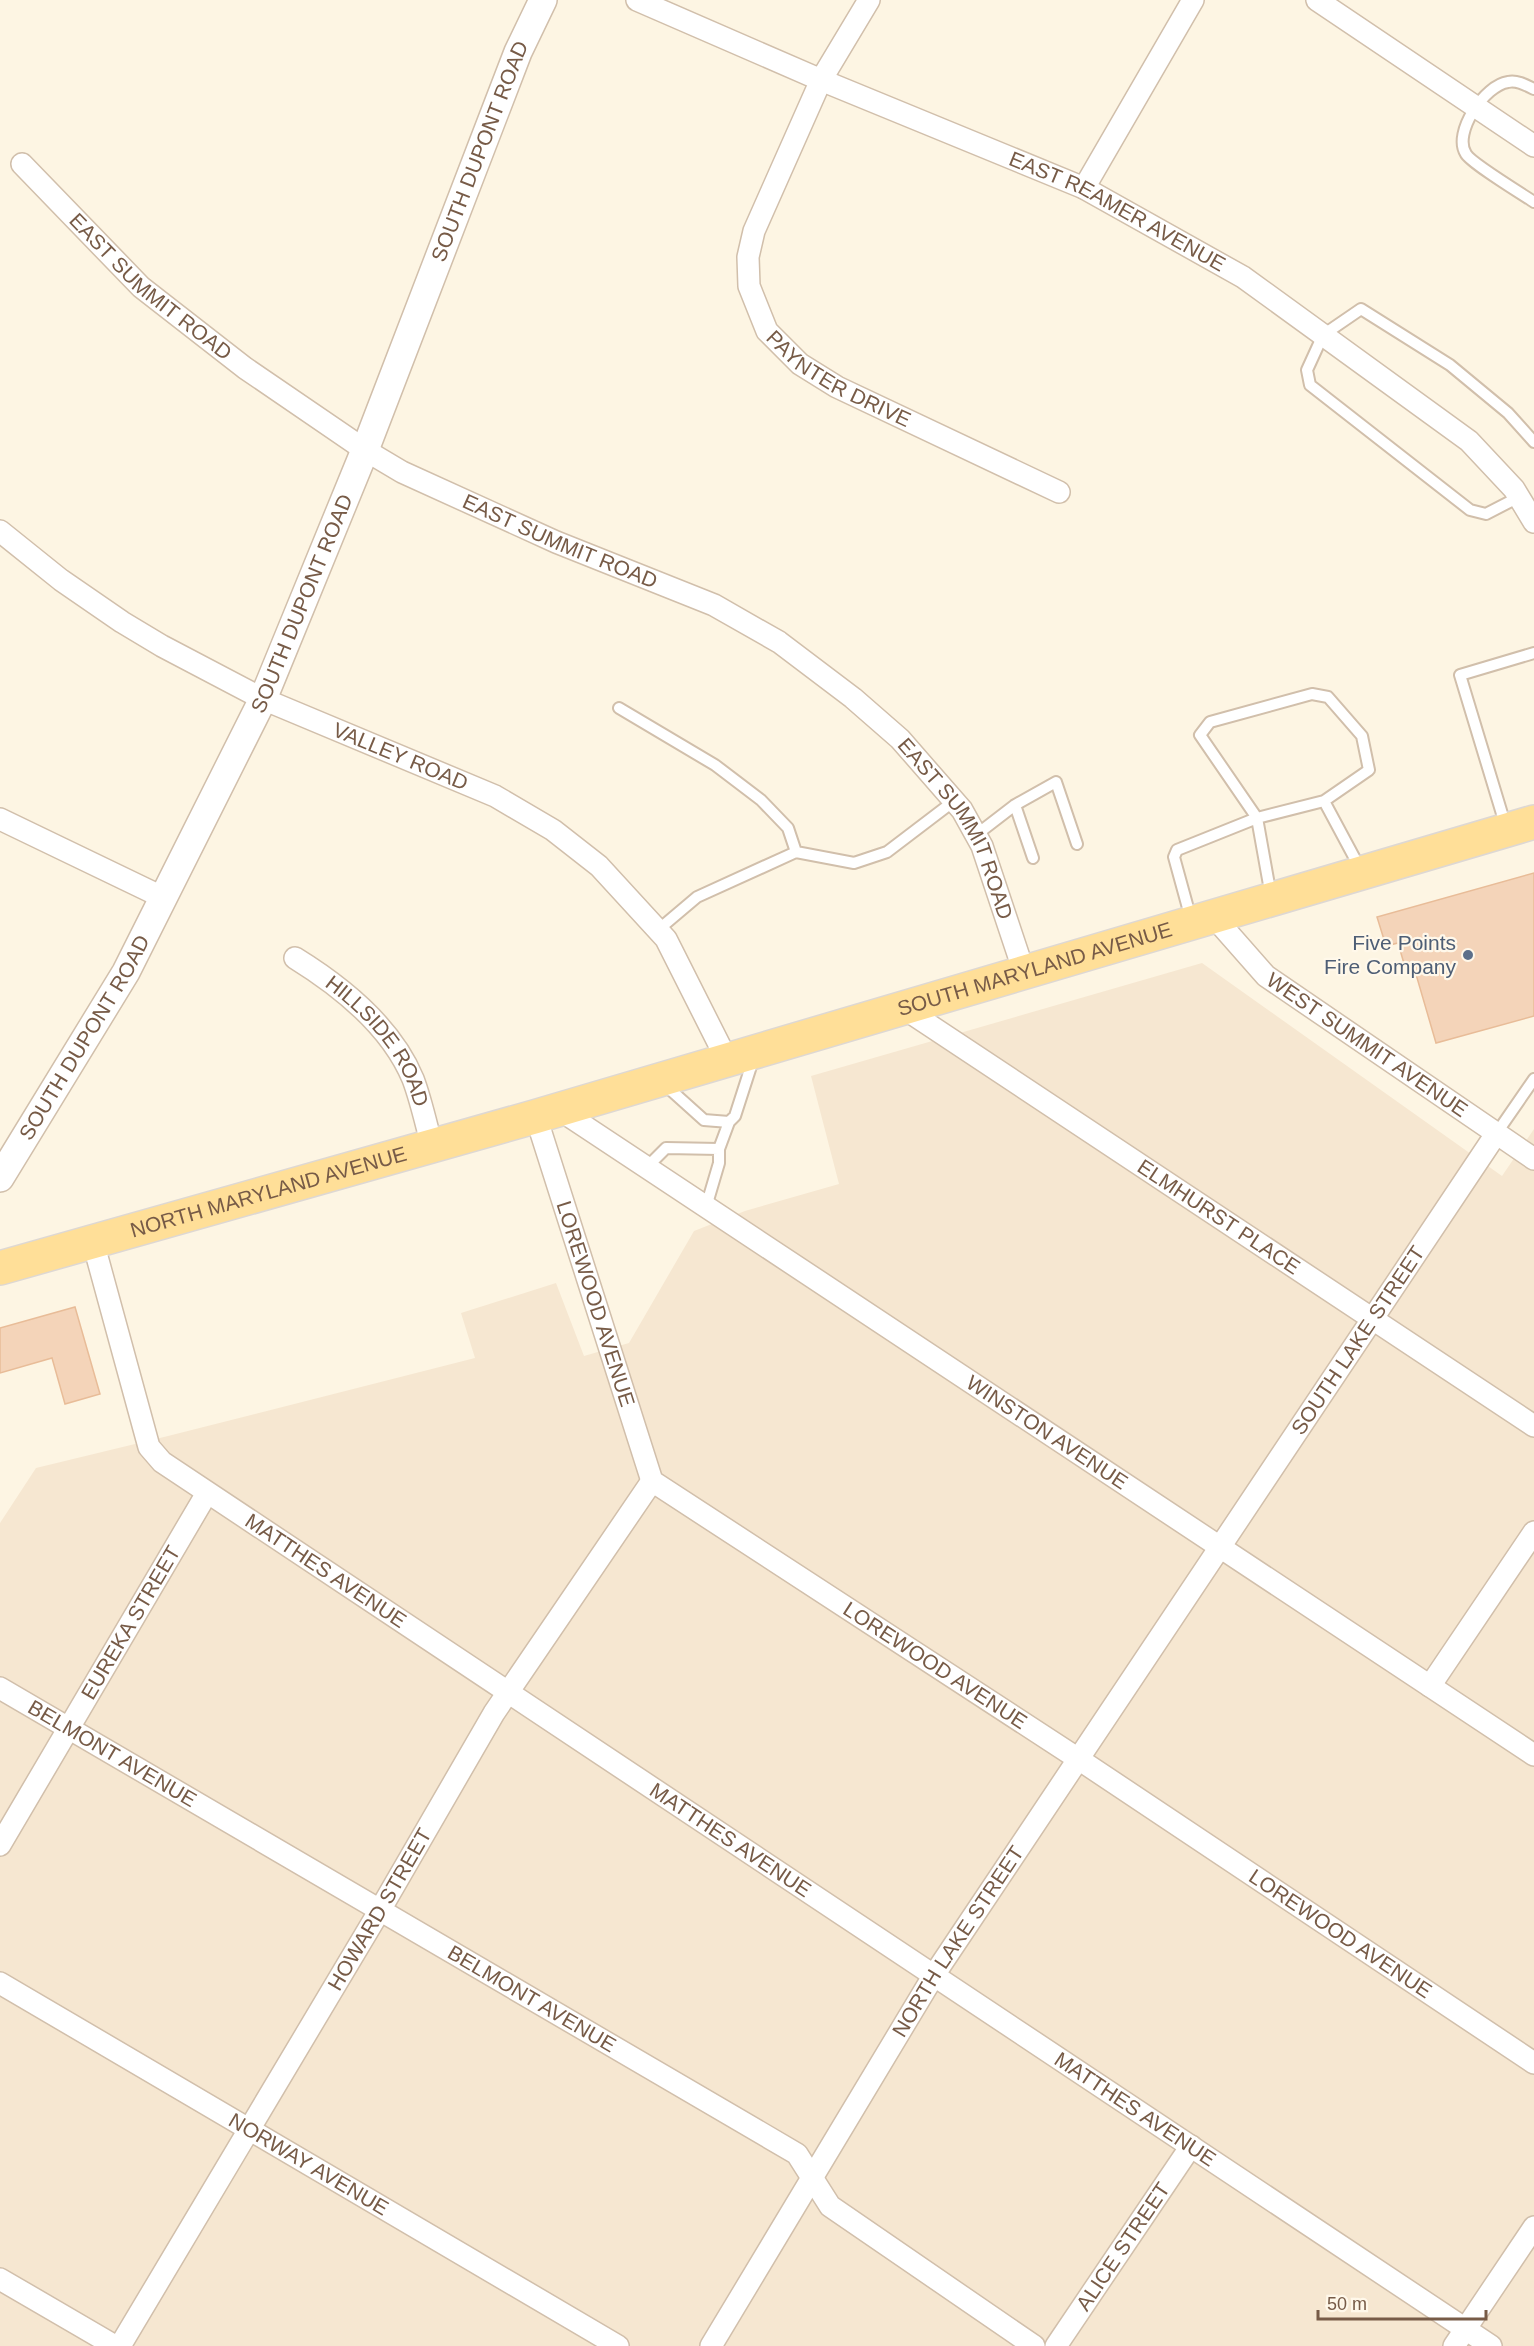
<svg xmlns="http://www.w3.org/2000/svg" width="1534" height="2346" viewBox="0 0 1534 2346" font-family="Helvetica,sans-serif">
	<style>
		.residential { fill: #f6e7d1 }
		.building { fill: #f4d4b9; stroke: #e8bc98; stroke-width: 1.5 }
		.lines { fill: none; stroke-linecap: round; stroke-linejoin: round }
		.service-casing { stroke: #d1bfab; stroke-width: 14 }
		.minor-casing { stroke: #d1bfab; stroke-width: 24 }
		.tertiary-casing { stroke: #d1bfab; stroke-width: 30 }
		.primary-casing { stroke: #ded8d3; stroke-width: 36 }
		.service { stroke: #fff; stroke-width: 10 }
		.minor { stroke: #fff; stroke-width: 21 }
		.tertiary { stroke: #fff; stroke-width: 27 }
		.primary { stroke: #ffdf98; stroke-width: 33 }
		.service-dot { fill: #5c6f8a; stroke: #fff8ea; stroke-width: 2 }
		.labels { text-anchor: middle; stroke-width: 4.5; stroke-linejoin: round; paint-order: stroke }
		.street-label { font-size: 21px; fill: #775b47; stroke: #fff8ea }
		.service-label { font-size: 21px; fill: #4e5e75; stroke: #fff8ea; text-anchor: end }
	</style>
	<rect width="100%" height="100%" fill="#fdf5e3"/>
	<!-- residential -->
	<path class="residential" d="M1202 963 1502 1176 1534 1129V2346H0V1523L36 1468 168 1436 475 1358 461 1313 556 1283 584 1356 629 1343 694 1231 745 1211 839 1184 811 1076Z"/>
	<!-- building -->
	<path class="building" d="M1534 873V1016L1436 1043 1413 964 1405 967 1398 943 1386 946 1377 917Z
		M75 1307 100 1394 65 1404 52 1358 0 1373V1328Z"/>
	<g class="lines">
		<defs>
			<path id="service" d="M1534 89C1526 85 1517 80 1508 82 1485 85 1452 133 1466 154 1471 163 1522 194 1534 202
				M1519 497 1486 514 1470 510 1310 385 1307 370 1323 335 1361 309 1450 365 1508 413 1534 442
				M619 708 715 765 761 800 788 828 796 852
				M1015 805 1033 858
				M1506 827 1460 675 1534 653
				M976 835 1015 805 1056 782 1077 844
				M1271 896 1257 818 1324 801 1361 870
				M1191 919 1174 857 1177 850 1257 818 1200 735 1210 722 1312 694 1328 697 1362 736 1369 770 1324 801
				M658 930 697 897 796 852 854 863 887 852 954 801
				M664 1084 704 1120 729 1122 735 1116 754 1057
				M1496 1134 1534 1079
				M719 1149 729 1122
				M647 1167 666 1148 719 1149V1163L706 1207"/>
			<g id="minor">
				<path id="s1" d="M637 0 821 80 1084 188 1243 277 1469 441 1514 489 1534 522"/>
				<path id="s2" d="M869 0 821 80 754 231 748 257 749 286 767 331 800 364 837 387 1059 492"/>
				<path d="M1317 0 1534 146"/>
				<path id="s3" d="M22 164 141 287 245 368 365 450 402 472 556 542 714 605 779 642 853 698 900 739 962 810 982 846 1024 972"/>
				<path d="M1084 188 1193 0"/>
				<path id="s4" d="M0 531 61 580 122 622 162 646 263 699 495 796 553 830 599 866 666 939 727 1060"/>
				<path d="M0 819 164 898"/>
				<path id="s5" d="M1214 917 1266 976 1534 1159"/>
				<path id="s6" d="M295 958C342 987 391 1026 413 1079 421 1100 426 1124 432 1146"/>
				<path id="s7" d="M902 1007 1534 1426"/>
				<path id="s8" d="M560 1110 1534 1755"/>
				<path id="s9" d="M536 1117 652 1481 1080 1760 1534 2063"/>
				<path id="s10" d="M93 1242 149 1447 162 1462 1491 2346"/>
				<path d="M1430 1686 1534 1532"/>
				<path id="s11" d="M0 1688 797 2154 830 2206 1034 2346"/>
				<path id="s12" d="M0 1845 207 1493"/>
				<path id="s13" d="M0 1983 618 2346"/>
				<path d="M0 2279 115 2346"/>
				<path id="s14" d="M120 2346 380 1910 494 1713 652 1481"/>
				<path id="s15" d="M711 2346 934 1975 1496 1134"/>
				<path id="s16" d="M1056 2346 1191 2146"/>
				<path d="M1454 2346 1534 2227"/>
			</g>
			<g id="tertiary">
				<path id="s17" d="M0 1178 126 972 263 699 365 450 518 52 543 0"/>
			</g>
			<g id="primary">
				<path id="s18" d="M0 1268 534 1117 1534 822"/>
			</g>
		</defs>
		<!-- service casing -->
		<use href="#service" class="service-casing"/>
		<!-- minor casing -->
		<use href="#minor" class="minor-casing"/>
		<!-- tertiary casing -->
		<use href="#tertiary" class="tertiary-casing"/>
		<!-- primary casing -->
		<use href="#primary" class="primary-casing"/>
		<!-- service -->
		<use href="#service" class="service"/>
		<!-- minor -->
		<use href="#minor" class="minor"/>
		<!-- tertiary -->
		<use href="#tertiary" class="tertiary"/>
		<!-- primary -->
		<use href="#primary" class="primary"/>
	</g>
	<!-- markers -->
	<circle class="service-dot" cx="1468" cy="955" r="6"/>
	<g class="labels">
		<!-- street labels -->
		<g class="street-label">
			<text dy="7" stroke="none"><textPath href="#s17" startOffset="1136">SOUTH DUPONT ROAD</textPath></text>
			<text dy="7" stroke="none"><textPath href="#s1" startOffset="525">EAST REAMER AVENUE</textPath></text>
			<text dy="7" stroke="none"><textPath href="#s3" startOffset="178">EAST SUMMIT ROAD</textPath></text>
			<text dy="7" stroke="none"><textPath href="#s2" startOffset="450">PAYNTER DRIVE</textPath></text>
			<text dy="7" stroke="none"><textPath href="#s3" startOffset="664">EAST SUMMIT ROAD</textPath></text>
			<text dy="7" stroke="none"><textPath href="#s17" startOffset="650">SOUTH DUPONT ROAD</textPath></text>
			<text dy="7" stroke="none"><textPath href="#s4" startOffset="462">VALLEY ROAD</textPath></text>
			<text dy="7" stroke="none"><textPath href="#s3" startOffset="1168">EAST SUMMIT ROAD</textPath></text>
			<text dy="7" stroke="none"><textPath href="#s18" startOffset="1077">SOUTH MARYLAND AVENUE</textPath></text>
			<text dy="7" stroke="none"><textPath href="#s17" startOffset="164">SOUTH DUPONT ROAD</textPath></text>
			<text dy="7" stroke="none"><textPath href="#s6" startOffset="120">HILLSIDE ROAD</textPath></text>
			<text dy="7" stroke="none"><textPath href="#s5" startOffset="201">WEST SUMMIT AVENUE</textPath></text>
			<text dy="7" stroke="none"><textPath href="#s18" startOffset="279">NORTH MARYLAND AVENUE</textPath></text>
			<text dy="7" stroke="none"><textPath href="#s7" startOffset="380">ELMHURST PLACE</textPath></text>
			<text dy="7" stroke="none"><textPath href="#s9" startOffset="196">LOREWOOD AVENUE</textPath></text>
			<text dy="7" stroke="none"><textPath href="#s15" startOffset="1196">SOUTH LAKE STREET</textPath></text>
			<text dy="7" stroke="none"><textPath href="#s8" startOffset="584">WINSTON AVENUE</textPath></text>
			<text dy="7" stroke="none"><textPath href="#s10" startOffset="429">MATTHES AVENUE</textPath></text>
			<text dy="7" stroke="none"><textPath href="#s12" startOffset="258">EUREKA STREET</textPath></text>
			<text dy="7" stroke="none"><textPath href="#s9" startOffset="720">LOREWOOD AVENUE</textPath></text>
			<text dy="7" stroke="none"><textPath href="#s11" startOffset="130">BELMONT AVENUE</textPath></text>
			<text dy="7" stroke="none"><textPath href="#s10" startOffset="915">MATTHES AVENUE</textPath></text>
			<text dy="7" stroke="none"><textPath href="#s14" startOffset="508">HOWARD STREET</textPath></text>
			<text dy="7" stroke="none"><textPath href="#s9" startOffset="1206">LOREWOOD AVENUE</textPath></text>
			<text dy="7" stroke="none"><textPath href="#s15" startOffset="474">NORTH LAKE STREET</textPath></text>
			<text dy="7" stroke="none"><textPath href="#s11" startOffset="616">BELMONT AVENUE</textPath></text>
			<text dy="7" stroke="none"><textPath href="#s10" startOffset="1401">MATTHES AVENUE</textPath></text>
			<text dy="7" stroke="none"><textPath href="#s13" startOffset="358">NORWAY AVENUE</textPath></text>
			<text dy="7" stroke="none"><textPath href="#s16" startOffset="120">ALICE STREET</textPath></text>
		</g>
		<!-- service labels -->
		<g class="service-label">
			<text x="1456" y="950">Five Points<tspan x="1456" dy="24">Fire Company</tspan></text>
		</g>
	</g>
	<!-- scale -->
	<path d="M1318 2310v9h168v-9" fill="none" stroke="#775b47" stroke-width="3"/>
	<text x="1327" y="2310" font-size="18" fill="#775b47" stroke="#fff8ea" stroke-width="4.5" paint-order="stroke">50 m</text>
</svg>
